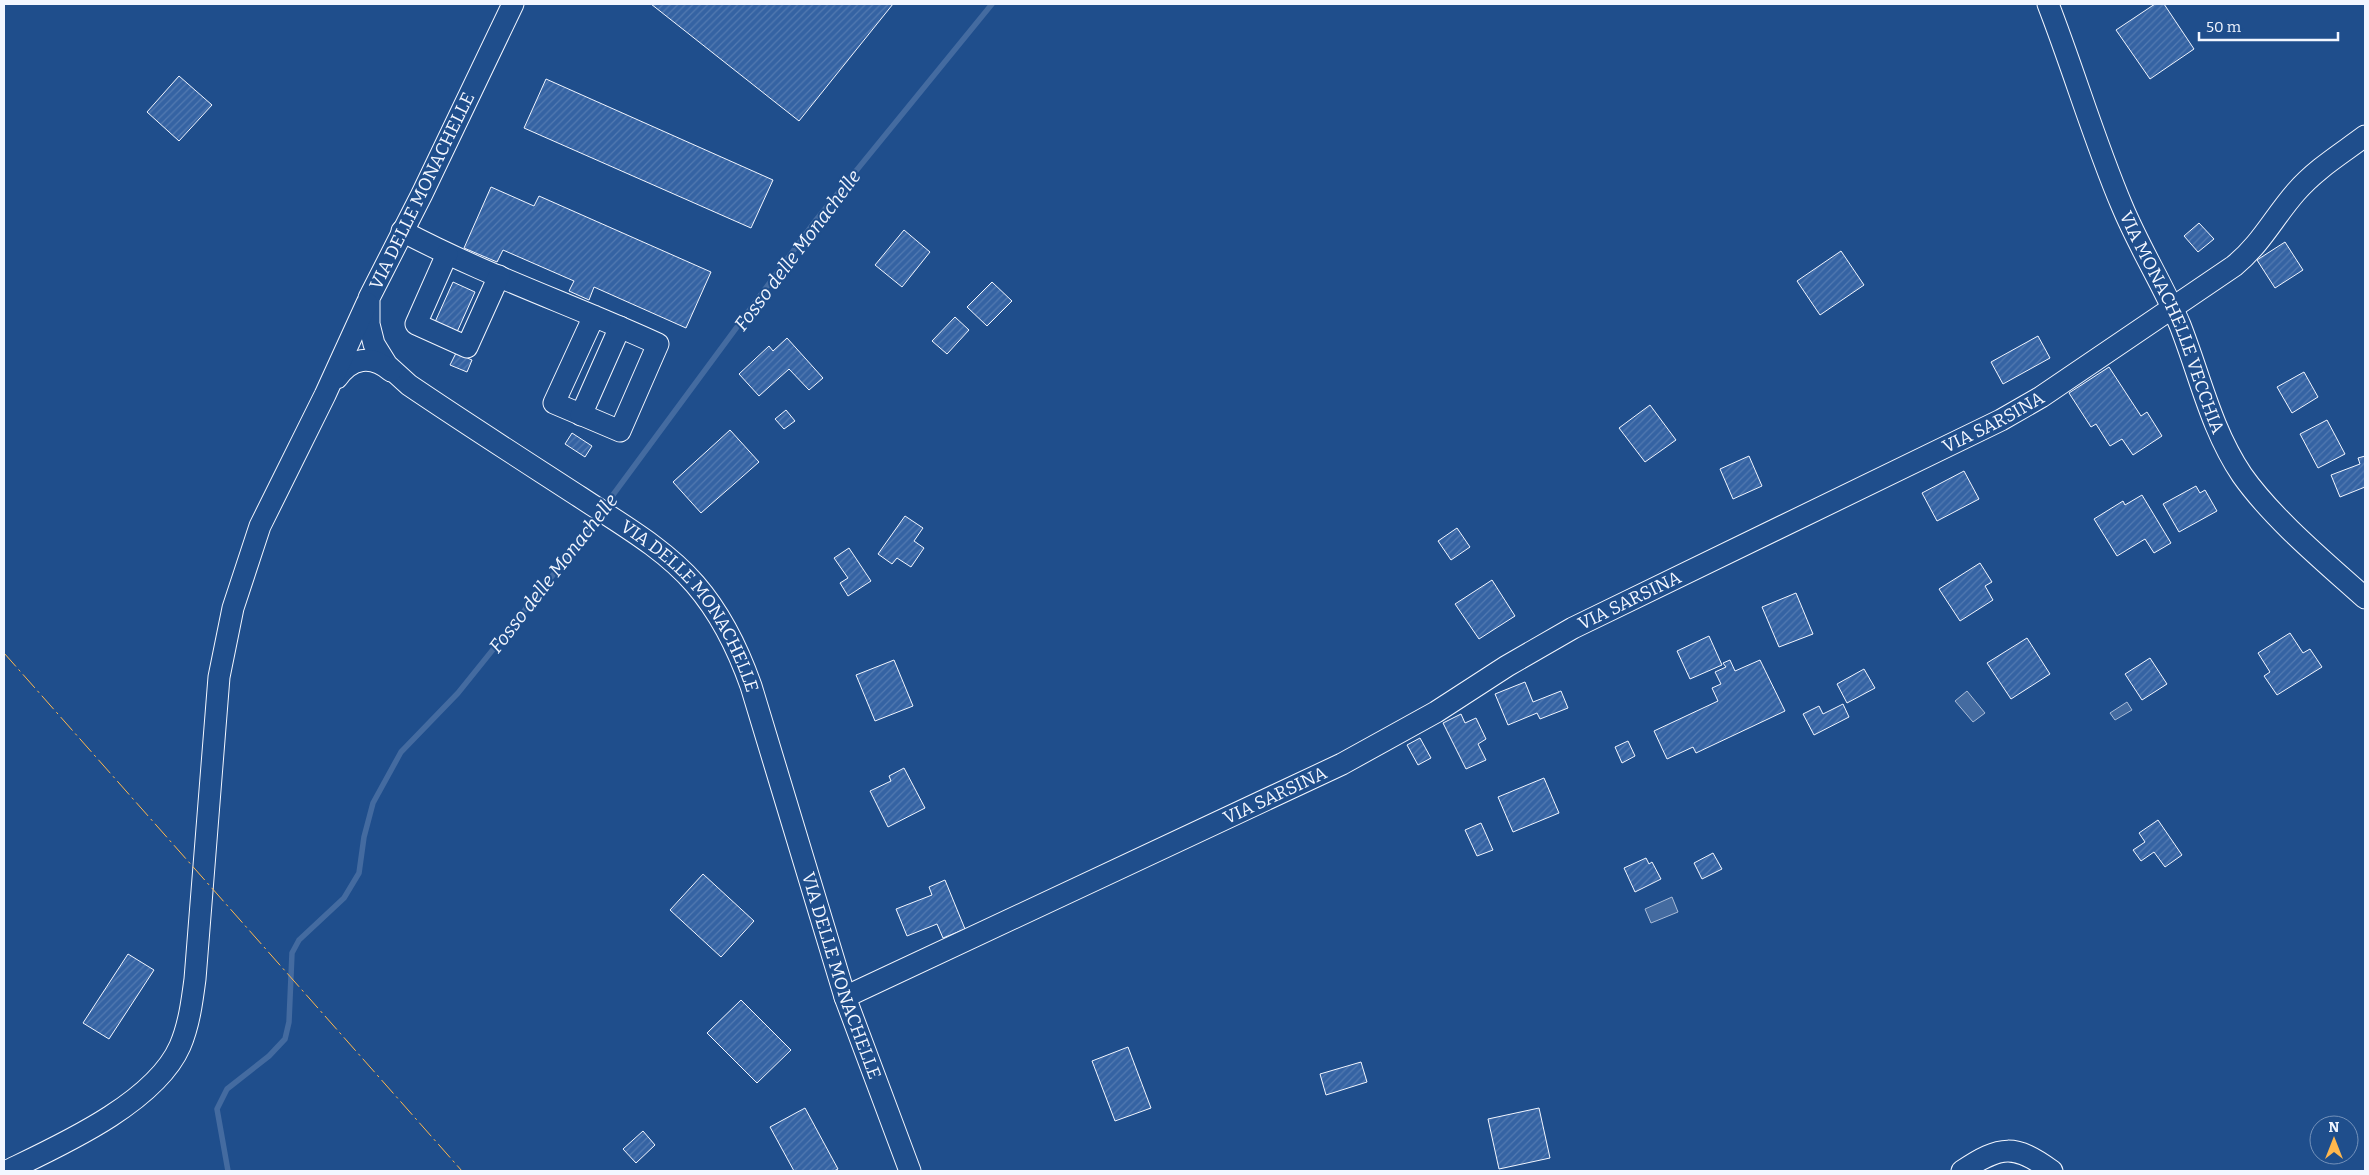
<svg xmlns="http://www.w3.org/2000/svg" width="2369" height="1175" viewBox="0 0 2369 1175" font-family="Bitter,serif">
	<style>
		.water { fill: #446ba0; stroke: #a8bbd7 }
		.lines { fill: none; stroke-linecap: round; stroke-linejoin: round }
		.stream { stroke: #446ba0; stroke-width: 5.5 }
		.building { fill: url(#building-hatch); stroke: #f2f6ff }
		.minor-casing { stroke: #f2f6ff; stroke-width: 23 }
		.minor { stroke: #1f4e8c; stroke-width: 21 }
		.power { stroke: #ffb74d; stroke-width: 1; stroke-dasharray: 18 4 2.5 4; stroke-linecap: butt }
		.labels { text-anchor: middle; stroke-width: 4; stroke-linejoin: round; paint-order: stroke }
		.street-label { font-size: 18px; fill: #f2f6ff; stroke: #1f4e8c }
		.water-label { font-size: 19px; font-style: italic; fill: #f2f6ff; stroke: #1f4e8c }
	</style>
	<defs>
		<pattern id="building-hatch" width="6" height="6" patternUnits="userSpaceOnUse" patternTransform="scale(1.25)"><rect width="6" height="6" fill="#3563a3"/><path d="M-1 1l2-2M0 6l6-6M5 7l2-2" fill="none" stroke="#537ab1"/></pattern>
	</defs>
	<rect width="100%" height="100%" fill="#1f4e8c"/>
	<!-- water -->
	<path class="water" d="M1967 691 1985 713 1973 722 1955 701Z
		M2127 702 2132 710 2115 720 2110 713Z
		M1672 897 1678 912 1651 923 1645 909Z"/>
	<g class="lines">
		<!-- stream -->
		<path class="stream" d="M604 507 816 220 992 4
			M228 1171 217 1109 227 1089 269 1056 285 1039 289 1022 292 953 299 940 344 898 359 873 364 837 373 803 401 752 458 693 561 565 599 514"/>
	</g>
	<!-- building -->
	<path class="building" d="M651 4H893L799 121Z
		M2155 4H2164L2194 49 2150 79 2116 30Z
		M179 76 212 105 179 141 147 112Z
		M546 79 773 180 751 228 524 128Z
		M491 187 534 206 539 196 711 272 686 328 594 287 589 300 569 291 574 281 503 250 497 262 464 248Z
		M2199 223 2214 239 2198 252 2184 236Z
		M904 230 930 252 902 287 875 265Z
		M2285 242 2303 270 2275 288 2257 260Z
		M1841 251 1864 285 1820 315 1797 281Z
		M453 282 475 292 457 332 435 322Z
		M992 282 1012 301 987 326 967 307Z
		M955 317 969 330 947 354 932 341Z
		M2038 336 2050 358 2003 384 1991 362Z
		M787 338 823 378 809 390 789 369 759 396 739 374 769 346 773 351Z
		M456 353 472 360 467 372 450 365Z
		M2109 367 2141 416 2147 412 2162 436 2133 455 2122 439 2110 446 2096 424 2091 427 2069 393Z
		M2304 372 2318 397 2292 413 2277 387Z
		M1650 405 1676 440 1645 462 1619 428Z
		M786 410 795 421 784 429 775 419Z
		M2327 420 2345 454 2318 468 2300 434Z
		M730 430 759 462 701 513 673 482Z
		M572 433 592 446 585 457 565 444Z
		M1749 456 1762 486 1733 499 1720 469Z
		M2365 456V487L2340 497 2331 475 2360 464 2358 458Z
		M1964 471 1979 499 1937 521 1922 493Z
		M2196 486 2200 493 2205 490 2217 511 2179 532 2163 504Z
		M2142 495 2171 543 2154 553 2145 539 2117 556 2094 519 2123 501 2125 505Z
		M905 516 923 528 914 541 924 548 911 567 897 558 892 564 878 554Z
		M1457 528 1470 547 1451 560 1438 541Z
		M849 548 871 581 848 596 840 583 848 578 834 558Z
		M1980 563 1992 582 1985 586 1993 600 1960 621 1939 589Z
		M1492 580 1515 616 1479 639 1455 604Z
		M1796 593 1813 634 1779 647 1762 607Z
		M2290 633 2303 653 2310 649 2322 667 2277 695 2264 676 2270 672 2258 653Z
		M1709 636 1722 665 1690 679 1677 651Z
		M2027 638 2050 674 2011 699 1987 663Z
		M2150 658 2167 684 2142 700 2125 674Z
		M894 660 913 706 875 721 856 675Z
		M1730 660 1735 671 1760 660 1785 711 1696 753 1693 747 1667 759 1654 731 1718 701 1712 688 1721 684 1715 672 1726 667 1723 663Z
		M1864 669 1875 688 1847 703 1837 684Z
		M1525 682 1533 702 1561 691 1568 708 1540 719 1537 713 1508 725 1495 694Z
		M1843 704 1849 717 1814 735 1803 714 1819 706 1823 714Z
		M1461 714 1465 723 1476 718 1486 739 1478 744 1486 760 1466 769 1443 723Z
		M1420 738 1431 758 1418 765 1407 745Z
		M1628 741 1635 756 1622 763 1615 747Z
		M904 768 925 808 888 827 870 791 891 781 889 776Z
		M1544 778 1559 813 1513 832 1498 797Z
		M2158 820 2182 855 2165 867 2154 852 2141 861 2133 850 2145 842 2139 833Z
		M1481 823 1493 850 1477 856 1465 830Z
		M1713 853 1722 869 1702 879 1694 863Z
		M1646 858 1649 864 1652 862 1661 879 1635 892 1624 868Z
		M703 874 754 921 721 957 670 910Z
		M945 880 965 929 943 938 937 924 907 936 896 909 932 895 929 887Z
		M128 954 154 970 109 1039 83 1023Z
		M741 1000 791 1050 757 1083 707 1033Z
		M1128 1047 1151 1108 1115 1121 1092 1061Z
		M1361 1062 1367 1082 1326 1095 1320 1074Z
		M805 1108 838 1169 834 1171H794L770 1127Z
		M1539 1108 1550 1158 1499 1169 1488 1119Z
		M643 1131 655 1145 636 1163 623 1149Z"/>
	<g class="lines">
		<defs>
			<g id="minor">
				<path id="s1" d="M513 4 422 194 369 298V324L374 344 387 365 409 385C465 423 523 460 580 497 619 523 664 548 695 584 721 614 738 649 751 686L845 997 910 1171"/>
				<path id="s2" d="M2048 4C2074 71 2094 140 2122 206 2139 247 2163 285 2180 325 2200 376 2211 429 2242 475 2273 519 2325 562 2365 598"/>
				<path d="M402 231C485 275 573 305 658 344L620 431 554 403 594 316"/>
				<path d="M447 254 416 324 467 347 499 276"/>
				<path d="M337 378C351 358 371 354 391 371"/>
				<path d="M581 415 620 327"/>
				<path id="s3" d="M845 997 1342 764 1436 712 1507 666 1573 628 2001 420 2041 397 2234 266C2261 244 2274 217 2296 192 2316 169 2341 154 2365 136"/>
				<path d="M7 1171C61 1145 155 1103 180 1046 189 1025 192 1002 195 979L219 677 233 608 260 526 325 395 367 303"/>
				<path d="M1962 1171C2001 1145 2015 1144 2052 1171"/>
			</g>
		</defs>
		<!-- minor casing -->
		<use href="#minor" class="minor-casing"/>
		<!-- minor -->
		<use href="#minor" class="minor"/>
		<!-- power -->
		<path class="power" d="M4 653 462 1171"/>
	</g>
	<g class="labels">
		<!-- street labels -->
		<g class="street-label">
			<text transform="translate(422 191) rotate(-64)" y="6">VIA DELLE MONACHELLE</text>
			<text dy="6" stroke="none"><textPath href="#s2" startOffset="342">VIA MONACHELLE VECCHIA</textPath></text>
			<text dy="6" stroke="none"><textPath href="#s3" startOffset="1285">VIA SARSINA</textPath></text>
			<text dy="6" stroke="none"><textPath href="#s3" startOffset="880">VIA SARSINA</textPath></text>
			<text dy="6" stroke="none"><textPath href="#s1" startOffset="792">VIA DELLE MONACHELLE</textPath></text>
			<text dy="6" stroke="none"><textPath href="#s3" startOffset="475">VIA SARSINA</textPath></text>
			<text dy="6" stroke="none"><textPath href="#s1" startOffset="1198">VIA DELLE MONACHELLE</textPath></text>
		</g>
		<!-- water labels -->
		<g class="water-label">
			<text transform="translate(797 250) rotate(-53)" y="7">Fosso delle Monachelle</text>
			<text transform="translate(553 573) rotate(-52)" y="7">Fosso delle Monachelle</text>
		</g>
	</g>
	<!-- border -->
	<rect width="2369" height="1175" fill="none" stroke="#f2f6ff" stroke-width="10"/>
	<!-- north arrow -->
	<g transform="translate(2334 1140)"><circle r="24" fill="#1f4e8c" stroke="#7391ba"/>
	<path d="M0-4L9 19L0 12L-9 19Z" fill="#ffb74d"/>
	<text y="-8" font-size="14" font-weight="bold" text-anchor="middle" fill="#f2f6ff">N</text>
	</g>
	<!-- scale -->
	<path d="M2199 32v8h139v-8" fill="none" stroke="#f2f6ff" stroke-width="2.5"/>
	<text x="2206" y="32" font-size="15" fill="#f2f6ff" stroke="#1f4e8c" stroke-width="4" paint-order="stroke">50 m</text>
</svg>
